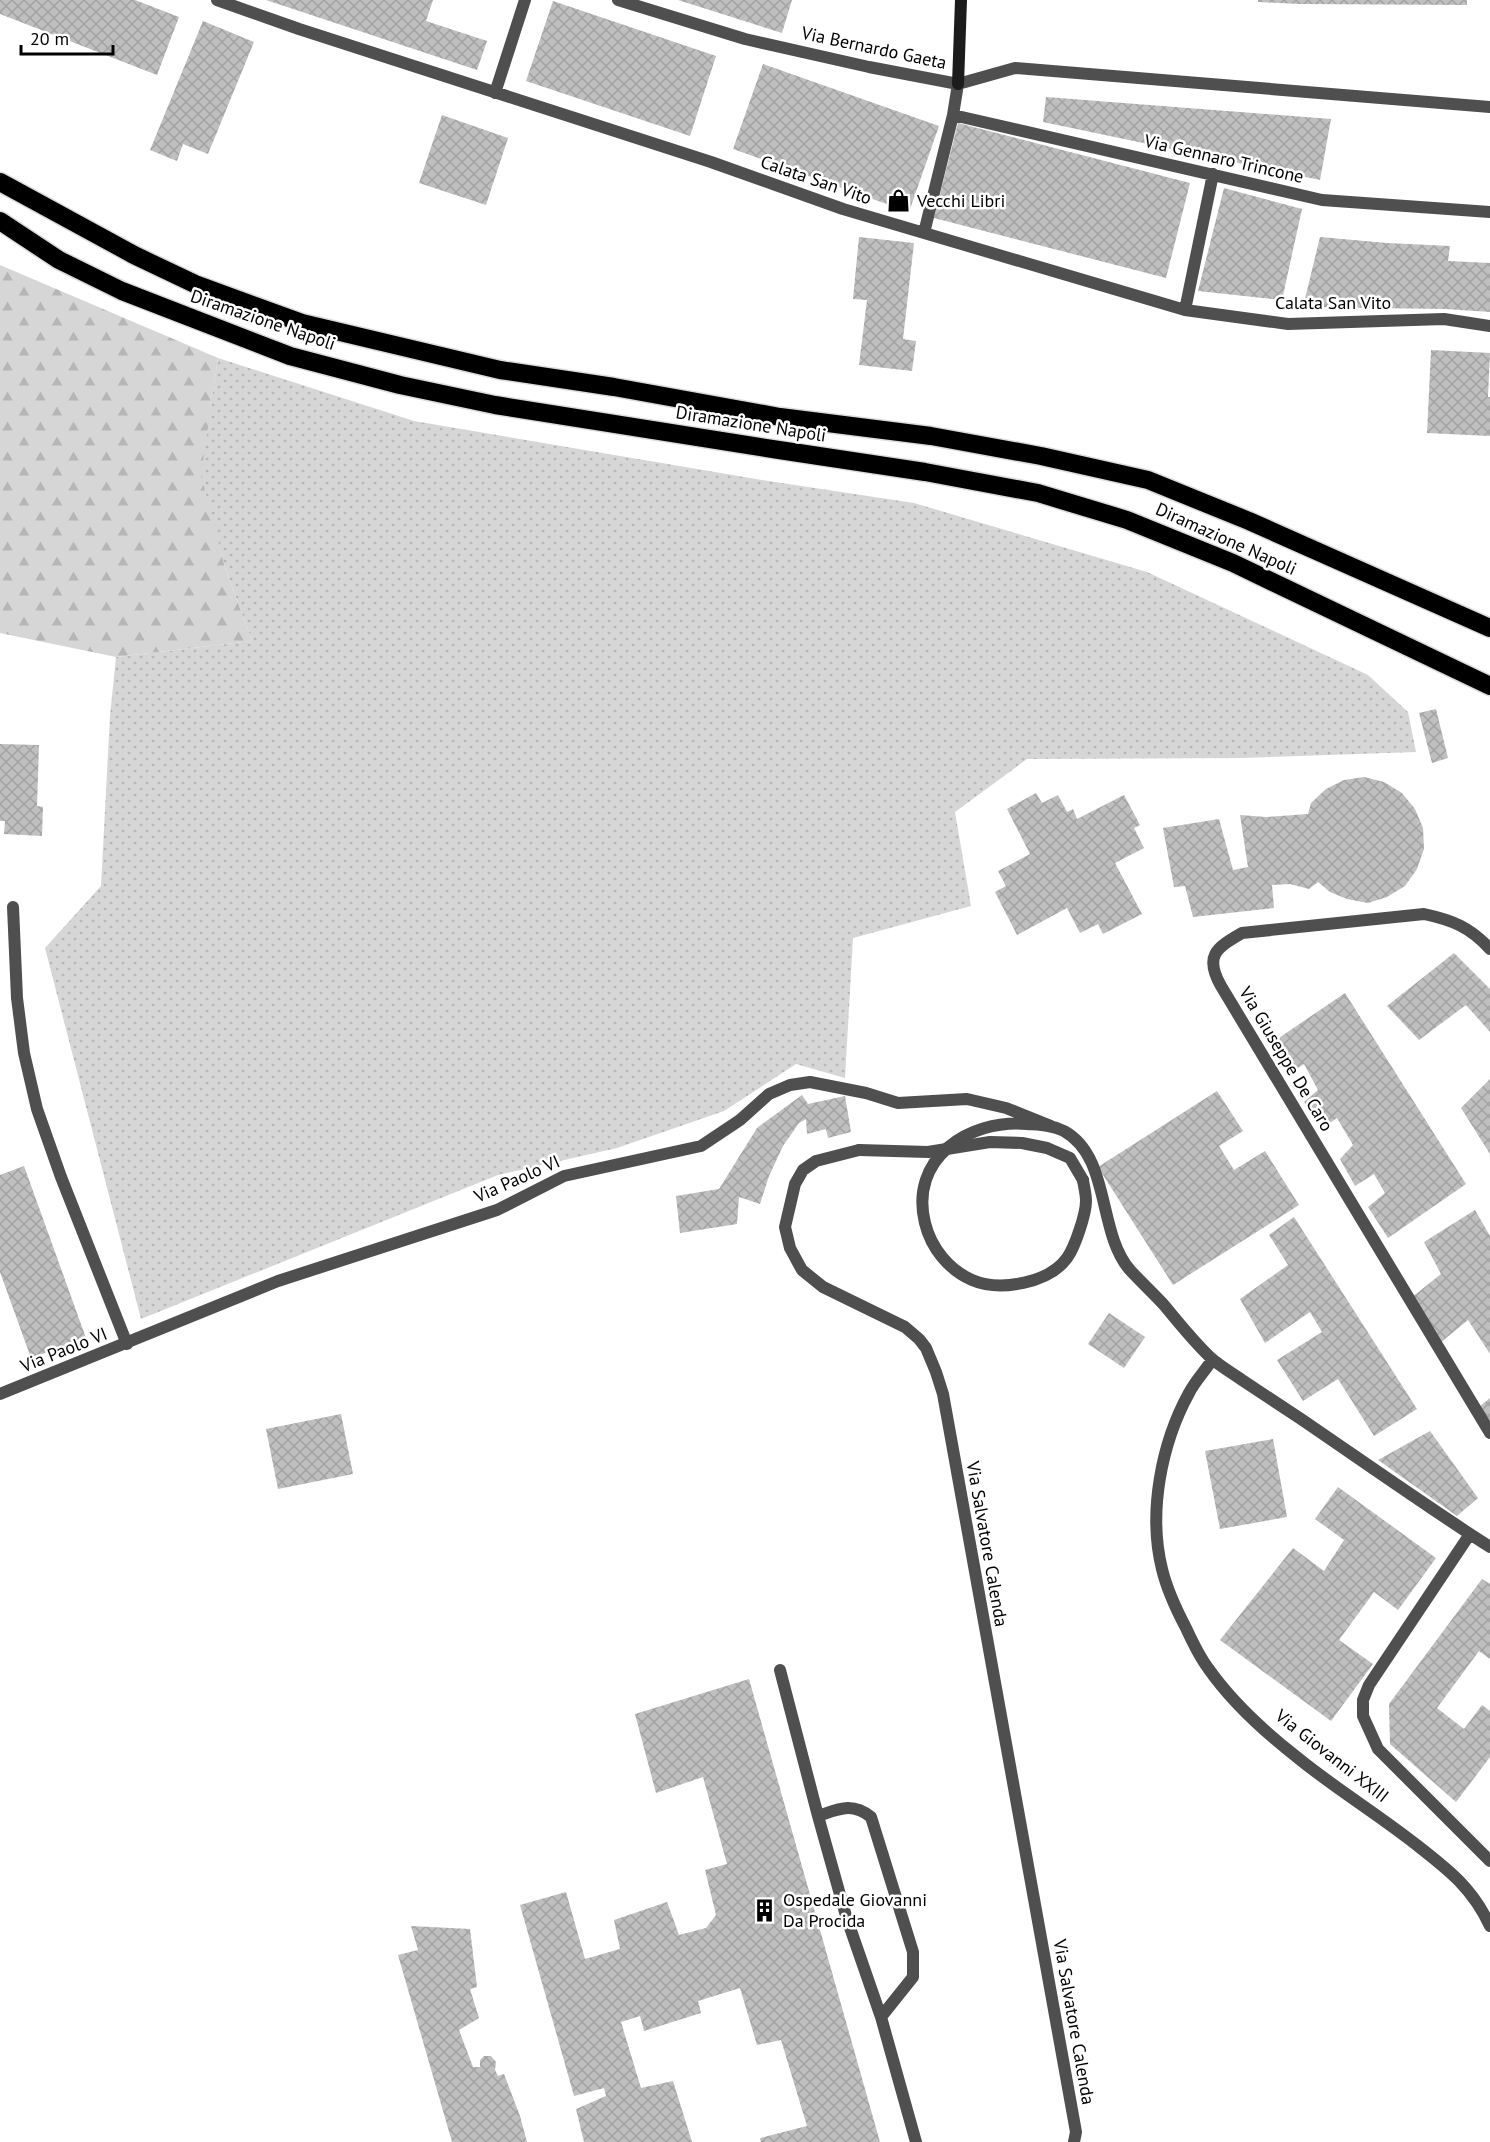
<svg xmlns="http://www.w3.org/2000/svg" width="1490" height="2142" viewBox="0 0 1490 2142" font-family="'PT Sans',sans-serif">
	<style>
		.grass { fill: url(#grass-dots) }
		.forest { fill: url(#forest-firs) }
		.building { fill: url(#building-cross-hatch) }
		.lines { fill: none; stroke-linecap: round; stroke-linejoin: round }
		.highway-casing { stroke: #dbdbdb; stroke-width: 21 }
		.lane { stroke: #4f4f4f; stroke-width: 12 }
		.street { stroke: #4f4f4f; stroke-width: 12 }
		.secondary { stroke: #1c1c1c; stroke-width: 12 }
		.highway { stroke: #000; stroke-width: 18 }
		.street-bridge { stroke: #4f4f4f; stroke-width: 12 }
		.labels { text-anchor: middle; stroke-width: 5; stroke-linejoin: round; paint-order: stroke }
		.street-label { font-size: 18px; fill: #000; stroke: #fff }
		.poi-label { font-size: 18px; fill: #000; stroke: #fff; text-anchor: start }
	</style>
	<defs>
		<pattern id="grass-dots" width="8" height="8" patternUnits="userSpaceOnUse" patternTransform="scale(1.5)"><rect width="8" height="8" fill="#d6d6d6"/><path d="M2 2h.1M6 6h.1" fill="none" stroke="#b6b6b6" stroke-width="1.8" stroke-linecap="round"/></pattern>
		<pattern id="forest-firs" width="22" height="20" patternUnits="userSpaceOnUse" patternTransform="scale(1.5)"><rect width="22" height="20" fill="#d6d6d6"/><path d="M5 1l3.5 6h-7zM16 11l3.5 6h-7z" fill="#b6b6b6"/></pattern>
		<pattern id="building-cross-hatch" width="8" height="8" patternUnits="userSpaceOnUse" patternTransform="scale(1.5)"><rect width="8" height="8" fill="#bfbfbf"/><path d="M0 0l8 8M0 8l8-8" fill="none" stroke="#a2a2a2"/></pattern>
	</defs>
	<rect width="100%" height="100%" fill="#fff"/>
	<!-- grass -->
	<path class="grass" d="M218 358 414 421 762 480 914 503 1147 572 1368 675 1408 712 1416 752 1242 758 1027 759 955 812 971 906 853 938 845 1078 796 1064 724 1111 617 1148 498 1175 141 1319 45 948 101 886 110 716 116 657 252 641 225 568 200 475Z"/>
	<!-- forest -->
	<path class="forest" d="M0 265 218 358 201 475 225 568 252 641 116 657 0 633Z"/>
	<!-- building -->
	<path class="building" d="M0 0H135L179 17 157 75 0 14Z
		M266 0H433L426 21 487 41 477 70Z
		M678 0H792L782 33Z
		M1258 0H1467V5L1299 4 1258 2Z
		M553 1 716 56 690 136 526 81Z
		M203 21 254 42 208 154 183 144 177 161 150 150Z
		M763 64 939 126 909 212 733 149Z
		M1046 97 1331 119 1320 180 1043 122Z
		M442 115 508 138 486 205 419 183Z
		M958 123 1190 183 1166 278 934 218Z
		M1224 188 1302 209 1282 300 1198 291Z
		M859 237 914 243 903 339 916 341 912 371 859 365 867 300 853 299Z
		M1320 237 1387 243 1450 246 1448 261 1490 263V312L1446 309 1303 307Z
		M1431 350 1490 353 1488 397H1490V436L1427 433Z
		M1436 709 1448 758 1432 763 1419 713Z
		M0 744 39 745 37 806 43 807 42 836 4 834 5 821H0Z
		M1364 777 1384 782 1402 793 1415 809 1423 828 1424 849 1417 869 1405 886 1387 897 1368 903 1347 899 1330 892 1318 882 1309 889 1290 884 1272 885 1274 908 1193 917 1185 886 1174 887 1163 828 1219 819 1233 870 1248 867 1240 815 1266 817 1308 814 1311 803 1326 789 1344 780Z
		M1036 793 1042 803 1058 795 1067 812 1073 809 1077 819 1124 795 1140 825 1134 828 1144 848 1115 863 1142 914 1103 934 1098 924 1080 933 1067 908 1017 935 995 892 1006 886 998 871 1030 854 1007 809Z
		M1454 953 1490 989V1032L1466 1005 1419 1040 1387 1006Z
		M1345 993 1466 1184 1388 1238 1368 1207 1385 1193 1374 1174 1355 1186 1340 1159 1353 1145 1337 1118 1321 1129 1304 1102 1318 1090 1304 1064 1289 1074 1270 1044Z
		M1490 1079V1154L1461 1108Z
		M1217 1091 1243 1131 1219 1146 1234 1170 1265 1151 1299 1205 1173 1285 1098 1167Z
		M802 1095 808 1104 845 1096 851 1132 828 1138 826 1129 807 1134 806 1119 799 1123 783 1146 769 1176 760 1204 739 1197 737 1224 680 1233 676 1196 719 1189 757 1128Z
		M24 1166 86 1338 31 1358 0 1272V1175Z
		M1475 1210 1490 1236V1354L1468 1320 1440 1343 1411 1298 1441 1274 1424 1242Z
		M1294 1217 1417 1409 1374 1436 1338 1379 1303 1401 1277 1360 1322 1332 1310 1312 1265 1343 1240 1299 1288 1265 1269 1235Z
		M1109 1313 1145 1337 1124 1368 1088 1344Z
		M1490 1398V1422L1479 1407Z
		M341 1414 353 1474 278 1489 266 1429Z
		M1430 1431 1478 1498 1457 1516 1378 1460Z
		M1273 1439 1287 1517 1220 1529 1205 1451Z
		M1338 1487 1436 1558 1398 1610 1374 1592 1339 1640 1373 1664 1331 1721 1220 1640 1293 1548 1324 1571 1344 1540 1315 1519Z
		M1482 1579 1490 1584V1659L1479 1651 1437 1708 1464 1729 1482 1705 1490 1711V1757L1456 1802 1390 1744 1389 1704Z
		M749 1679 880 2142H761L760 2138 807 2126 781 2040 757 2045 740 1988 698 2001 701 2013 644 2031 640 2016 621 2022 641 2088 673 2081 692 2142H584L576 2109 606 2096 604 2088 574 2096 520 1905 566 1892 585 1959 620 1949 614 1920 667 1902 679 1935 706 1928 716 1915 705 1870 727 1864 703 1777 656 1793 635 1714Z
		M411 1926 470 1929 477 1987 470 1989 479 2018 459 2030 473 2067H480V2060L484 2056H491L496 2062 495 2070 498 2076 504 2074 520 2116 527 2142H452L398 1955 418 1950Z"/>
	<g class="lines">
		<defs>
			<path id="highway" d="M0 182 134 255 195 284 302 323 500 370 614 387 780 417 931 436 1041 456 1148 480 1249 521 1490 628
				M0 221 59 260 122 291 290 356 400 385 495 405 779 450 925 472 1038 493 1127 520 1233 563 1490 686"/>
		</defs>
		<!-- highway casing -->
		<use href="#highway" class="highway-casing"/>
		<!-- lane -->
		<path class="lane" d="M13 907 17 998 24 1053 37 1109 61 1177 127 1344"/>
		<!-- street -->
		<path class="street" d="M217 0 299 29 711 162 843 209 1185 310 1288 324 1444 319 1490 326
			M618 0 745 39 869 67 958 84 1015 68 1490 107
			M495 93 525 0
			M953 115 1322 200 1490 212
			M924 233 953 115 958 84
			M1185 310 1213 174
			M1490 949C1470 927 1452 920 1424 914L1242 933C1216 948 1204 956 1221 986L1490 1433
			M859 1150 816 1161 803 1170 795 1184 785 1227 790 1248 802 1270 823 1287 905 1327 919 1339 926 1348 936 1372 943 1394 1076 2132 1074 2142
			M1083 1180C1084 1187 1086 1194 1086 1201 1086 1214 1075 1247 1067 1258 1049 1283 1000 1292 972 1280 949 1270 931 1248 925 1223 909 1159 968 1119 1027 1124 1040 1125 1052 1125 1064 1131 1111 1157 1097 1232 1130 1270 1141 1282 1153 1293 1164 1305 1179 1323 1194 1342 1211 1358 1220 1366 1232 1373 1242 1380 1262 1393 1281 1406 1301 1419 1364 1462 1426 1506 1490 1547
			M1212 1360C1205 1371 1195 1381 1189 1393 1161 1444 1148 1513 1162 1569 1167 1590 1176 1609 1186 1628 1192 1641 1199 1656 1208 1668 1231 1701 1266 1733 1298 1758 1336 1789 1379 1815 1418 1846 1450 1871 1473 1889 1490 1926
			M0 1394 278 1281 497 1210 564 1176 701 1146 740 1120 769 1094 790 1085 810 1082 866 1093 898 1103 967 1099 1006 1108 1051 1126
			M1470 1534 1369 1685 1363 1700V1716L1378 1749 1490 1861
			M780 1670 818 1816
			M881 2017 913 1977V1952L871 1817C852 1802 839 1809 818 1816L846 1916 881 2017 916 2142"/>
		<!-- secondary -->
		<path class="secondary" d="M958 84 961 0"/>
		<!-- highway -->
		<use href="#highway" class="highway"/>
		<!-- street-bridge -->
		<path class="street-bridge" d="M859 1150 928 1152 990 1142 1022 1143 1047 1148 1070 1158 1083 1180"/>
	</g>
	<!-- icons -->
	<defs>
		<symbol id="shop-bare" viewBox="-9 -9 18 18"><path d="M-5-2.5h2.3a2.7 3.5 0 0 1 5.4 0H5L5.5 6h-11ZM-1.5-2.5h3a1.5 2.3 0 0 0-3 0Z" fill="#000" stroke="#fff" stroke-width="2.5" paint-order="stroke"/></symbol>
		<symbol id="building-bare" viewBox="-9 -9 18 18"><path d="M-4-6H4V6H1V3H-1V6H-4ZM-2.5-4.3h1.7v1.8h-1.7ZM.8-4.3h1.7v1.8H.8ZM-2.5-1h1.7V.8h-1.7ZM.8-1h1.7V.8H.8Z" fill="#000" stroke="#fff" stroke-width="2.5" paint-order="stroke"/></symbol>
	</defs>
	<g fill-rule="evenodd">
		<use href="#shop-bare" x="882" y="184" width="33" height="33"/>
		<use href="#building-bare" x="748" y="1894" width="33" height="33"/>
	</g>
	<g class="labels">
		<!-- street labels -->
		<g class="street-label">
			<text transform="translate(874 48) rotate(12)" y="6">Via Bernardo Gaeta</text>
			<text transform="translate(1224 159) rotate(13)" y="6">Via Gennaro Trincone</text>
			<text transform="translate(816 180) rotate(19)" y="6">Calata San Vito</text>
			<text x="1333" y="309">Calata San Vito</text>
			<text transform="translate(263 320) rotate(19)" y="6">Diramazione Napoli</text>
			<text transform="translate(751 424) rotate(9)" y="6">Diramazione Napoli</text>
			<text transform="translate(1226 539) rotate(24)" y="6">Diramazione Napoli</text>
			<text transform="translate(1286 1059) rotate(59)" y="6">Via Giuseppe De Caro</text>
			<text transform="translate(517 1179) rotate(-24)" y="6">Via Paolo VI</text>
			<text transform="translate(64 1350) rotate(-22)" y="6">Via Paolo VI</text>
			<text transform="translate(987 1544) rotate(80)" y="6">Via Salvatore Calenda</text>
			<text transform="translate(1332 1756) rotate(38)" y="6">Via Giovanni XXIII</text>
			<text transform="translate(1074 2022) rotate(80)" y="6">Via Salvatore Calenda</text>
		</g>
		<!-- poi labels -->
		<g class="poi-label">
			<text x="917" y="207">Vecchi Libri</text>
			<text x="783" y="1906">Ospedale Giovanni<tspan x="783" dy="21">Da Procida</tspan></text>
		</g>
	</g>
	<!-- scale -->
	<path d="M21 45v9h92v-9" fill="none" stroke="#000000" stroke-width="3"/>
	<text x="30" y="45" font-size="18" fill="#000000" stroke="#ffffff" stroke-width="4.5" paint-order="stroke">20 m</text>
</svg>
